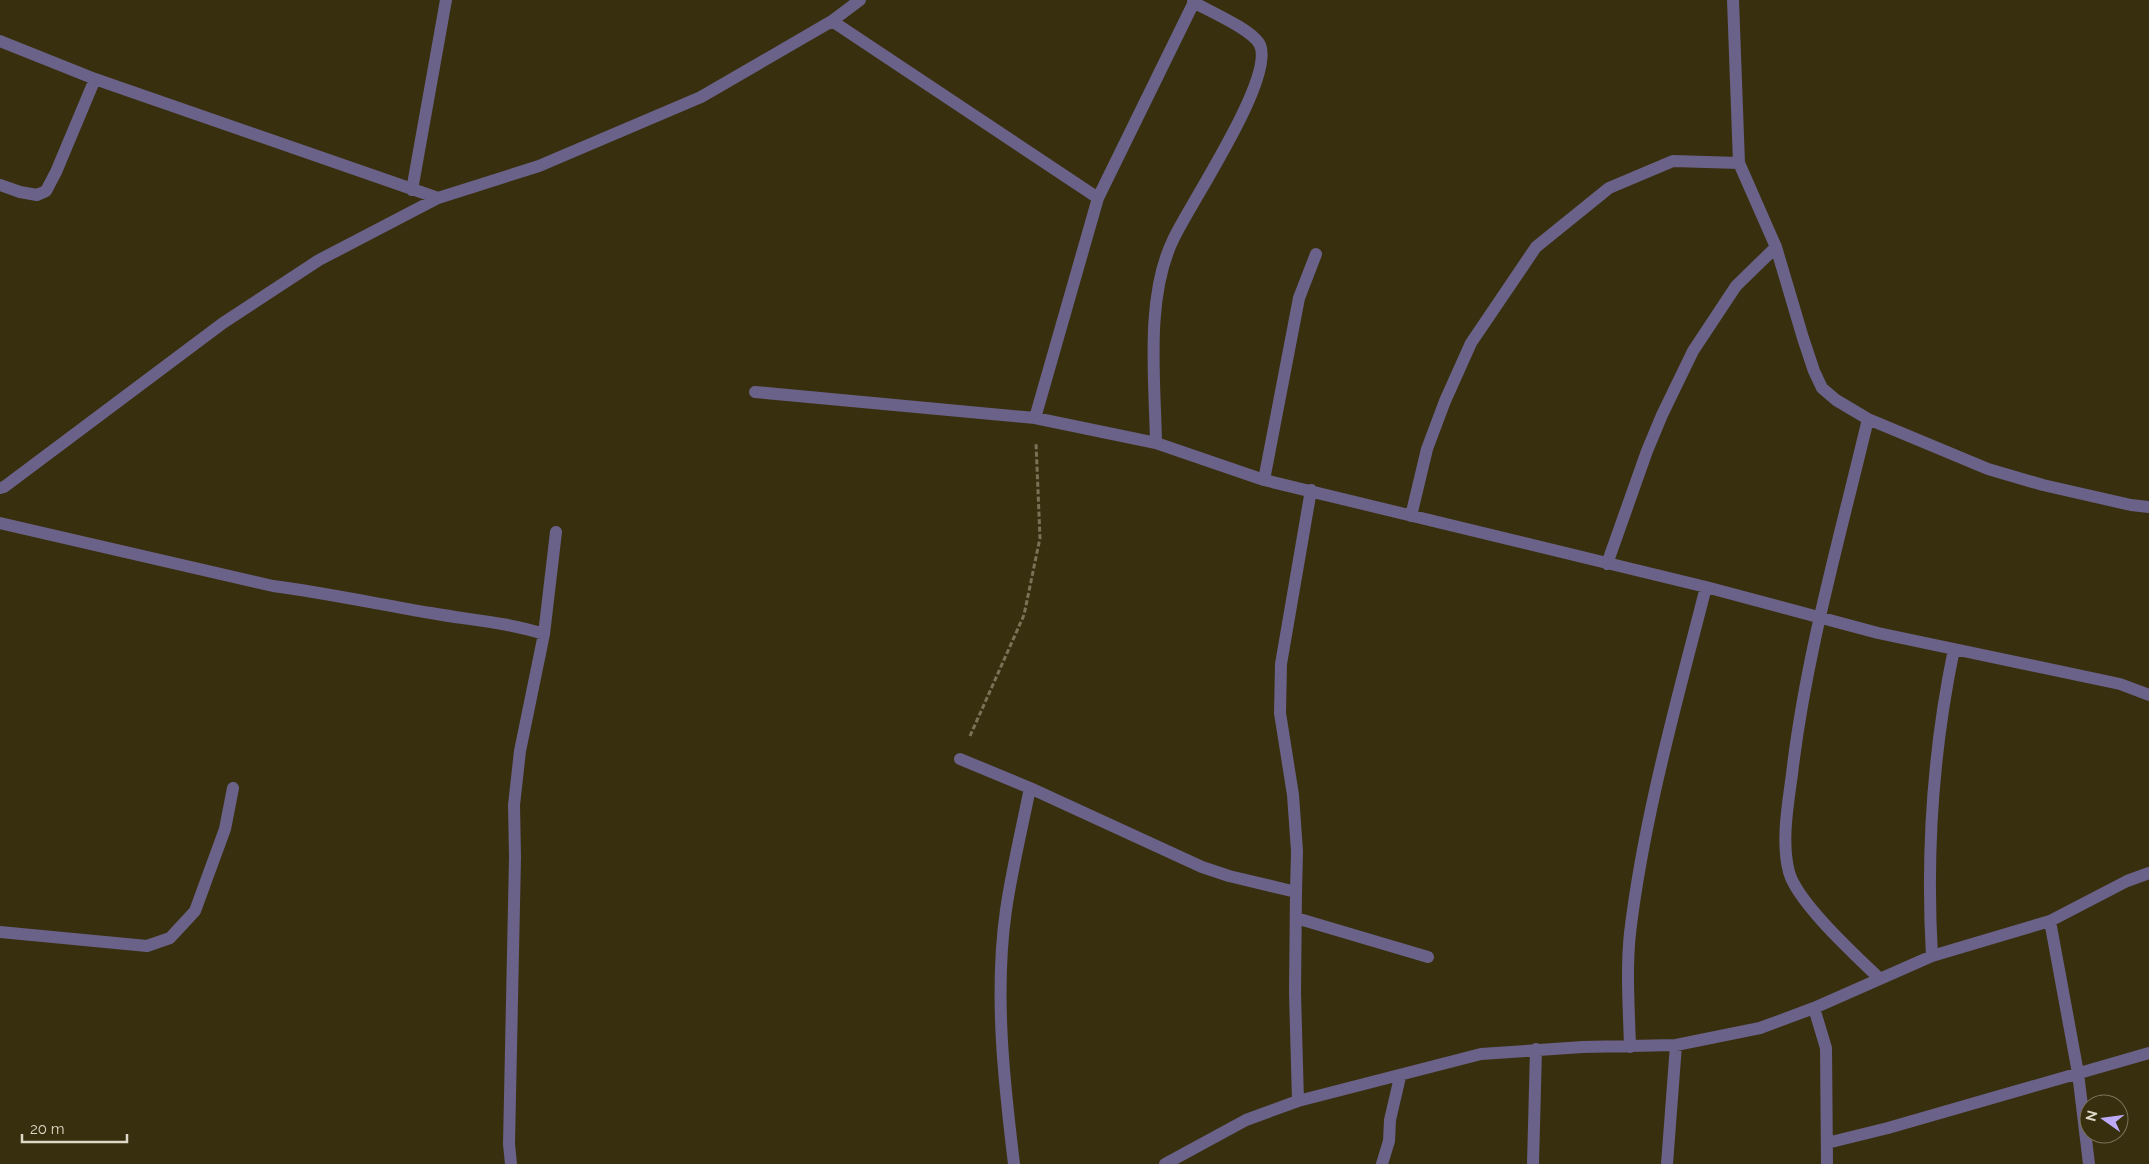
<svg xmlns="http://www.w3.org/2000/svg" width="2149" height="1164" viewBox="0 0 2149 1164" font-family="Raleway,sans-serif">
	<style>
		.lines { fill: none; stroke-linecap: round; stroke-linejoin: round }
		.path { stroke: #797257; stroke-width: 3; stroke-dasharray: 5 2.5; stroke-linecap: butt }
		.minor { stroke: #6a6288; stroke-width: 12 }
	</style>
	<rect width="100%" height="100%" fill="#382f0f"/>
	<g class="lines">
		<!-- path -->
		<path class="path" d="M970 736 1024 615 1040 538 1036 443"/>
		<!-- minor -->
		<path class="minor" d="M1733 0 1739 163 1776 247 1803 338 1814 371 1822 388 1836 400 1868 419 1988 469 2043 485 2131 505 2149 507
			M832 21 1098 198
			M0 41 95 79 438 198
			M0 185 20 192 37 195 46 191 56 172 95 79
			M412 190 446 0
			M755 392 1035 418 1156 443 1264 480 1706 587 1878 633 2120 684 2149 695
			M1035 418 1098 198 1195 0
			M1868 419C1840 537 1806 654 1792 774 1788 804 1781 842 1789 872 1797 902 1855 955 1879 978
			M1156 443C1155 380 1145 298 1173 240 1189 205 1275 79 1260 45 1253 30 1209 11 1193 2
			M1264 480 1299 298 1316 254
			M0 488 4 487 223 323 319 260 438 198 539 166 701 97 832 21 860 0
			M1411 516 1427 449 1445 401 1471 343 1536 247 1609 188 1673 161 1739 163
			M0 523 273 586C326 593 378 604 431 613 469 620 507 622 544 634
			M1607 564 1647 451 1662 415 1693 351 1736 286 1776 247
			M960 759 1030 788 1202 867 1229 876 1296 892 1295 993 1298 1101
			M1296 892 1297 851 1293 795 1280 713 1281 664 1311 490
			M1296 918 1428 957
			M2050 921 2078 1073 2089 1164
			M0 932 147 946 170 938 195 911 225 829 233 788
			M1932 956C1926 853 1933 750 1954 649
			M1814 1008 1826 1048 1827 1164
			M1630 1047C1629 1009 1626 971 1630 933 1644 816 1677 701 1706 587
			M1827 1143 1888 1128 2149 1053
			M511 1164 509 1144 515 857 514 805 520 751 544 634 556 532
			M1014 1164C1004 1082 994 993 1006 910 1012 869 1022 828 1030 788
			M1165 1164 1246 1120 1298 1101 1481 1054 1583 1047 1676 1045 1760 1028 1814 1008 1932 956 2050 921 2127 881 2149 873
			M1382 1164 1389 1141 1390 1120 1400 1077
			M1533 1164 1536 1049
			M1667 1164 1676 1045"/>
	</g>
	<!-- north arrow -->
	<g transform="translate(2104 1119) rotate(284)"><circle r="24" fill="#382f0f" stroke="#7a7358"/>
	<path d="M0-4L9 19L0 12L-9 19Z" fill="#bcaaf6"/>
	<text y="-8" font-size="14" font-weight="bold" text-anchor="middle" fill="#ded8c6">N</text>
	</g>
	<!-- scale -->
	<path d="M22 1134v8h105v-8" fill="none" stroke="#ded8c6" stroke-width="2.5"/>
	<text x="30" y="1134" font-size="15" fill="#ded8c6" stroke="#382f0f" stroke-width="4" paint-order="stroke">20 m</text>
</svg>
